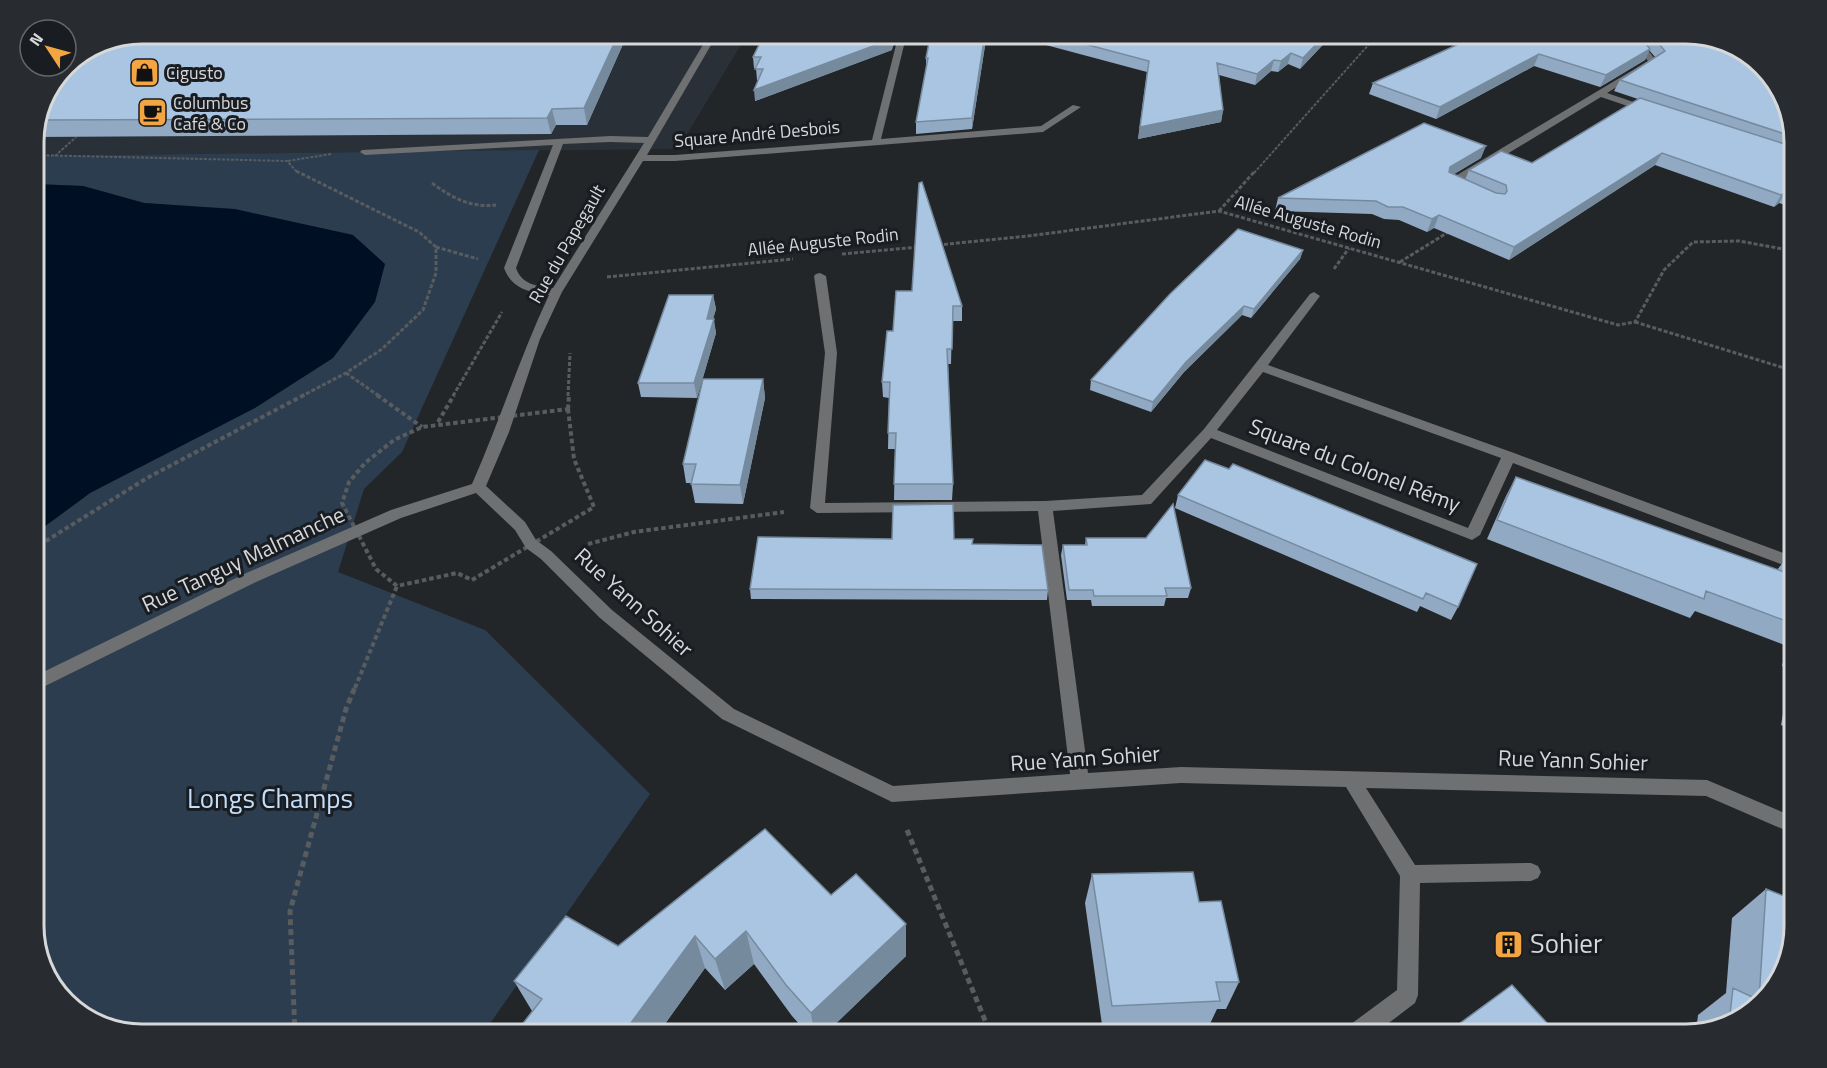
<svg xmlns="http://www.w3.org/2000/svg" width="1827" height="1068" viewBox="0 0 1827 1068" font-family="'Titillium Web',sans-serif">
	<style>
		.built { fill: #293038 }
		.green { fill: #2b3d4f }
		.water { fill: #000f23 }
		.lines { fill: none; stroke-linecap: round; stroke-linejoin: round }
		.path-far3 { stroke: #595c5f; stroke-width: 2; stroke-dasharray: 3 1.5; stroke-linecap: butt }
		.path-far2 { stroke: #595c5f; stroke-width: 3; stroke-dasharray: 4 2; stroke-linecap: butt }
		.path-far1 { stroke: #595c5f; stroke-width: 4; stroke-dasharray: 4.5 3; stroke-linecap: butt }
		.path { stroke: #595c5f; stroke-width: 5; stroke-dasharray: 6 4; stroke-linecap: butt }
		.minor { fill: #6e7072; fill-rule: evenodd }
		.wall { fill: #91a9c2 }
		.shaded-wall { fill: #768a9e }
		.building { fill: #a9c5e2; stroke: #768a9e; stroke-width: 1.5 }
		.labels { text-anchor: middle; stroke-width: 6; stroke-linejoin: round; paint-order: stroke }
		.far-poi-label { font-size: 18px; fill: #d6d8da; stroke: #191c20; text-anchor: start }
		.far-street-label { font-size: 18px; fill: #d6d8da; stroke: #191c20 }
		.street-label { font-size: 22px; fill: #d6d8da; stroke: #191c20 }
		.near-park-label { font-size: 27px; fill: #c3defb; stroke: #191c20 }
		.near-poi-label { font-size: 27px; fill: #d6d8da; stroke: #191c20; text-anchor: start }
		.rim { fill: none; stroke: #d6d8da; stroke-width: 3 }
	</style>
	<rect width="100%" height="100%" fill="#232629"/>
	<!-- built -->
	<path class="built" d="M142 33H748L678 149 33 156V135L64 66Z"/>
	<!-- green -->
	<path class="green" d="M539 150 402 452 364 489 338 572 485 630 650 794 482 1035H142L87 1020 48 981 33 933V535L90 493 143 464 352 235 235 210 144 203 83 186 33 184V156Z"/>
	<!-- water -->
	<path class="water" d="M33 184 83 186 144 203 235 209 353 235 385 264 375 302 333 358 255 408 90 493 33 535Z"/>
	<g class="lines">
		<!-- path-far3 -->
		<path class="path-far3" d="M33 155 287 161 298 173
			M55 156 76 137
			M288 161 331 154
			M1254 173 1379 33"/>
		<!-- path-far2 -->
		<path class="path-far2" d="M296 171 419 232 436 247V273L423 310 382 349 346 373 302 396
			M432 183C452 198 471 208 496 205
			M1219 211 1255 171
			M938 245 1028 236 1219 211 1618 325 1635 322 1664 270 1693 242 1739 241 1794 251
			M436 247 478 259
			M842 254 919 247
			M1400 262 1450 231
			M1334 269 1349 248
			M607 277 793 259
			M1635 322 1794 371
			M346 373 379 396
			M453 396 502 312
			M568 396 570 353"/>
		<!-- path-far1 -->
		<path class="path-far1" d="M377 395 422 427
			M568 409 574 459 594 507 472 580 457 573 397 586 376 569 342 503 349 482 365 463 394 440 422 427Z
			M568 409 569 395
			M438 422 454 395
			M588 544 634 532 784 512
			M33 549 147 478 304 395
			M355 688 397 586"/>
		<!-- path -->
		<path class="path" d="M907 830 991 1035
			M295 1035 290 911 346 709 355 687"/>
		<!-- minor -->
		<path class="minor" d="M710 33H718L647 155H675L872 140 899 33H907L881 139 1041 126 1073 105 1081 107 1043 132 675 161H643L562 292 540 339 509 432 486 486 525 522 536 540 551 551 612 610 734 709 893 786 1070 774 1038 511 817 513 810 508 825 353 814 276 816 274 820 273 826 276 837 353 825 503 1045 501 1142 495 1204 429 1310 294 1314 292 1320 296 1268 365 1514 453 1794 557V569L1513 463 1480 535 1472 540 1211 438 1151 504 1053 511 1088 773 1181 767 1707 780 1794 817V834L1706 796 1366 788 1415 865 1531 863 1538 866 1541 872 1538 878 1531 881 1420 883 1418 995 1415 1003 1373 1035H1344L1347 1027 1397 990 1400 876 1346 787 1181 783 892 802 722 719 600 618 541 559 526 548 515 530 476 493 401 518 256 582 33 692V677L244 574 391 510 472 484C500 421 520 356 549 295 529 292 512 289 504 268L553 145 365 155 360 152 362 150 610 136 648 137ZM610 142 644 143 553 288C537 286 522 285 516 268L563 144ZM1263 372 1501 458 1468 528 1217 430Z
			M1633 38H1639L1657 62 1607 93 1651 108V112H1645L1601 97 1459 183 1465 185V189L1447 185V181L1648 61 1632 40Z"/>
	</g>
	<!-- wall -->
	<path class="wall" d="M628 33 587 125H556L551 134 33 137V135L64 66Z
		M907 33H987L972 129 916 134V122L926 69V58L930 35 907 44Z
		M1001 33H1334L1300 69 1288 64 1278 72 1271 71 1255 85 1219 75 1223 110 1221 122 1138 139 1147 72Z
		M1483 33H1685L1794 135V208L1779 203 1774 207 1655 165 1509 260 1434 228 1427 232 1399 220 1384 219 1372 214 1275 211 1278 198 1481 158 1454 174 1465 180 1469 170 1532 163 1638 99 1614 91 1620 80 1655 57 1649 50 1645 60 1600 87 1534 66 1436 119 1369 94 1373 83Z
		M892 50 755 101 758 80H757L756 68H754L753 57Z
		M1303 250 1300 259 1251 318 1242 315 1184 372 1151 412 1090 390 1091 380Z
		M896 291 962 306V321H952L951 364H948L953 484 952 500H894L895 449H888L889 398 883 397 882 382 893 331Z
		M713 295 716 309 713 319 716 333 697 398 641 397 638 383Z
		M763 379 765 398 743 504 695 503 691 483H686L683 464Z
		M1205 460 1458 607 1451 620 1420 606 1417 612 1175 508 1178 495Z
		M1516 477 1777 570 1792 551 1794 552V731L1781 725 1791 669 1782 666 1787 646 1695 611 1690 618 1487 539 1506 496Z
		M1086 538 1191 588 1188 598H1166L1164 606H1092L1091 600H1067L1061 555 1063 545H1085Z
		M892 539H954L972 544 1048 590 1047 600 751 599 750 589Z
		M1092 874 1199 902 1239 982 1226 1009H1217L1208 1028 1103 1032 1085 903Z
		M1766 889 1779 981 1739 1021 1696 1032 1698 1015 1726 993 1732 918Z
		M831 895 906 924V956L824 1035H809L792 1016 754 964 725 990 705 968 657 1035H514L532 1011 514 981 618 946Z"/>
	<!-- shaded-wall -->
	<path class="shaded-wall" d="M619 33H628L587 125 584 108Z
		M894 33H897L892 50 755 101 754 90Z
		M906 33H932V35L907 44Z
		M985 33H987L972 129V118Z
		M1327 33H1334L1300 69 1303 58Z
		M1650 49 1645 60 1600 87 1606 75Z
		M1291 53 1288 64 1278 72 1281 61Z
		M1539 54 1534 66 1436 119 1440 107Z
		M1274 60 1271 71 1255 85 1257 74Z
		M552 109 556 125 551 134 547 118Z
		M1223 110 1221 122 1138 139 1140 127Z
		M1486 146 1481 158 1446 179 1450 167Z
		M1662 153 1655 165 1509 260 1514 247Z
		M1787 191 1779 203 1774 207 1781 195Z
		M1439 215 1434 228 1427 232 1432 219Z
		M1303 250 1300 259 1251 318 1254 309Z
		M713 295 716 309 709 333 707 319Z
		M1244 306 1242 315 1184 372 1151 412 1153 402 1186 362Z
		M714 319 716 333 697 398 694 383Z
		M763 379 765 398 743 504 740 485Z
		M906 924V956L824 1035H814L811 1013Z
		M746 931 754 964 725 990 715 959Z
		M695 936 705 968 657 1035H622Z"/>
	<!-- building -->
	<path class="building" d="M142 33H619L584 108 552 109 547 118 40 120 64 66H66V64L100 41Z
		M765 33H894L892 39 754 90 763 69H755L761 57H753Z
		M931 33H985L972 118 916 122 928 58H926Z
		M1043 33H1327L1303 58 1291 53 1281 61 1274 60 1257 74 1217 63 1223 110 1140 127 1149 61Z
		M1483 33H1637L1650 49 1606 75 1539 54 1440 107 1373 83Z
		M1650 33H1685L1740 48 1779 87 1784 104H1782L1785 105 1794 137 1620 80 1665 51Z
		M1640 98 1794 147V193L1787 191 1781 195 1662 153 1514 247 1439 215 1432 219 1403 207H1388L1376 201 1278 198 1424 123 1486 146 1450 167 1449 172 1496 193 1505 194 1507 191 1506 185 1469 170 1501 151 1532 163Z
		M922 182 962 306H953L952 349H947L953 484H894L896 433H888L890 382H882L887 331H893L896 291H912L919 183Z
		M1238 229 1303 250 1254 309 1244 306 1186 362 1153 402 1091 380 1170 294Z
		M669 295H713L707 319H714L694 383H638Z
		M703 379H763L740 485 691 484 696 464H683Z
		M1205 460 1229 469 1233 464 1477 564 1458 607 1426 593 1423 599 1178 495Z
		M1516 477 1787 573 1792 551 1794 552V624L1706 591 1704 599 1497 520Z
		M953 504 954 539H973L972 544 1042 545 1048 590 750 589 758 537 892 539 893 505Z
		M1173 504 1191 588H1165L1167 596H1094L1093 590H1069L1063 545H1087L1086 538H1146Z
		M765 829 831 895 856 874 906 924 811 1013 786 985 746 931 715 959 695 936 622 1035H514L542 999 514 981 566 916 618 946Z
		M1193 872 1199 902 1221 901 1239 982H1216L1220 1001 1112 1006 1092 874Z
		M1766 889 1794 900V927L1779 981 1739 1021 1729 1023 1733 988 1759 1000Z
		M1512 985 1558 1035H1444Z"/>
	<!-- icons -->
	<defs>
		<symbol id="shop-square" viewBox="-11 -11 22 22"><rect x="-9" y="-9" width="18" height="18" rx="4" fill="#f2a541" stroke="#191c20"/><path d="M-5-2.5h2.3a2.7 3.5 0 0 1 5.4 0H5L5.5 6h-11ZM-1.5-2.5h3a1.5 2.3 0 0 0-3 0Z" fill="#111"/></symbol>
		<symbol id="cafe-square" viewBox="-11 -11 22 22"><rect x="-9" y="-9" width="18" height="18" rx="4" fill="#f2a541" stroke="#191c20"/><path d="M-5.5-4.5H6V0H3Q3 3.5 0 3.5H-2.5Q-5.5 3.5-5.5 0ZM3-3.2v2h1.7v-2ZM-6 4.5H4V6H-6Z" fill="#111"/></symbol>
		<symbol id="building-square" viewBox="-11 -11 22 22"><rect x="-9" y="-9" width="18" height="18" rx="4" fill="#f2a541" stroke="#191c20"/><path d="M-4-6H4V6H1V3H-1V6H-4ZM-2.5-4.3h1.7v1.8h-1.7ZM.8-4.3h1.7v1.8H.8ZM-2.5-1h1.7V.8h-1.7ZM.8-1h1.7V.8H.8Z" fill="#111"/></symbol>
	</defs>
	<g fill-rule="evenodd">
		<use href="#shop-square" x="128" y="56" width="33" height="33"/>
		<use href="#cafe-square" x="136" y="96" width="33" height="33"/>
		<use href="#building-square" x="1492" y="928" width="33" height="33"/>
	</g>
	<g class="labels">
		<!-- far-poi labels -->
		<g class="far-poi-label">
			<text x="166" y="79">Cigusto</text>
			<text x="173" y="109">Columbus<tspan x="173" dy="21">Café &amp; Co</tspan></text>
		</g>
		<!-- far-street labels -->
		<g class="far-street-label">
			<text transform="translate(757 134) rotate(-5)" y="6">Square André Desbois</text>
			<text transform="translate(1308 222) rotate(16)" y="6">Allée Auguste Rodin</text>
			<text transform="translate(823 242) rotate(-6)" y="6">Allée Auguste Rodin</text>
			<text transform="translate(567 244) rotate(-60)" y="6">Rue du Papegault</text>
		</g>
		<!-- street labels -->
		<g class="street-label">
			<text transform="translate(1355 465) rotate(21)" y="8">Square du Colonel Rémy</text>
			<text transform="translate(243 559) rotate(-25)" y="8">Rue Tanguy Malmanche</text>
			<text transform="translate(634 602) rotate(42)" y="8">Rue Yann Sohier</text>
			<text transform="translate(1085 758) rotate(-4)" y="8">Rue Yann Sohier</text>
			<text transform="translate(1573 760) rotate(2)" y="8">Rue Yann Sohier</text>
		</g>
		<!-- near-park labels -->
		<g class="near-park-label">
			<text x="270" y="808">Longs Champs</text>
		</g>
		<!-- near-poi labels -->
		<g class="near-poi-label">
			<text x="1530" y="953">Sohier</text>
		</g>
	</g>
	<!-- crop -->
	<path d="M0 0H1827V1068H0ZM142 44H1686A98 98 0 0 1 1784 142V926A98 98 0 0 1 1686 1024H142A98 98 0 0 1 44 926V142A98 98 0 0 1 142 44Z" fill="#282b2f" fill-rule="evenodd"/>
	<path class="rim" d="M142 44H1686A98 98 0 0 1 1784 142V926A98 98 0 0 1 1686 1024H142A98 98 0 0 1 44 926V142A98 98 0 0 1 142 44Z"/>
	<!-- north arrow -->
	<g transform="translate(48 48) rotate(306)"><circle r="28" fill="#191c20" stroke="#65676a" stroke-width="1.5"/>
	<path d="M0-4.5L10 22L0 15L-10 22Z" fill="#f2a541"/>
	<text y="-9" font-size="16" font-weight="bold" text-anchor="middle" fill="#d6d8da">N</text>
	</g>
</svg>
